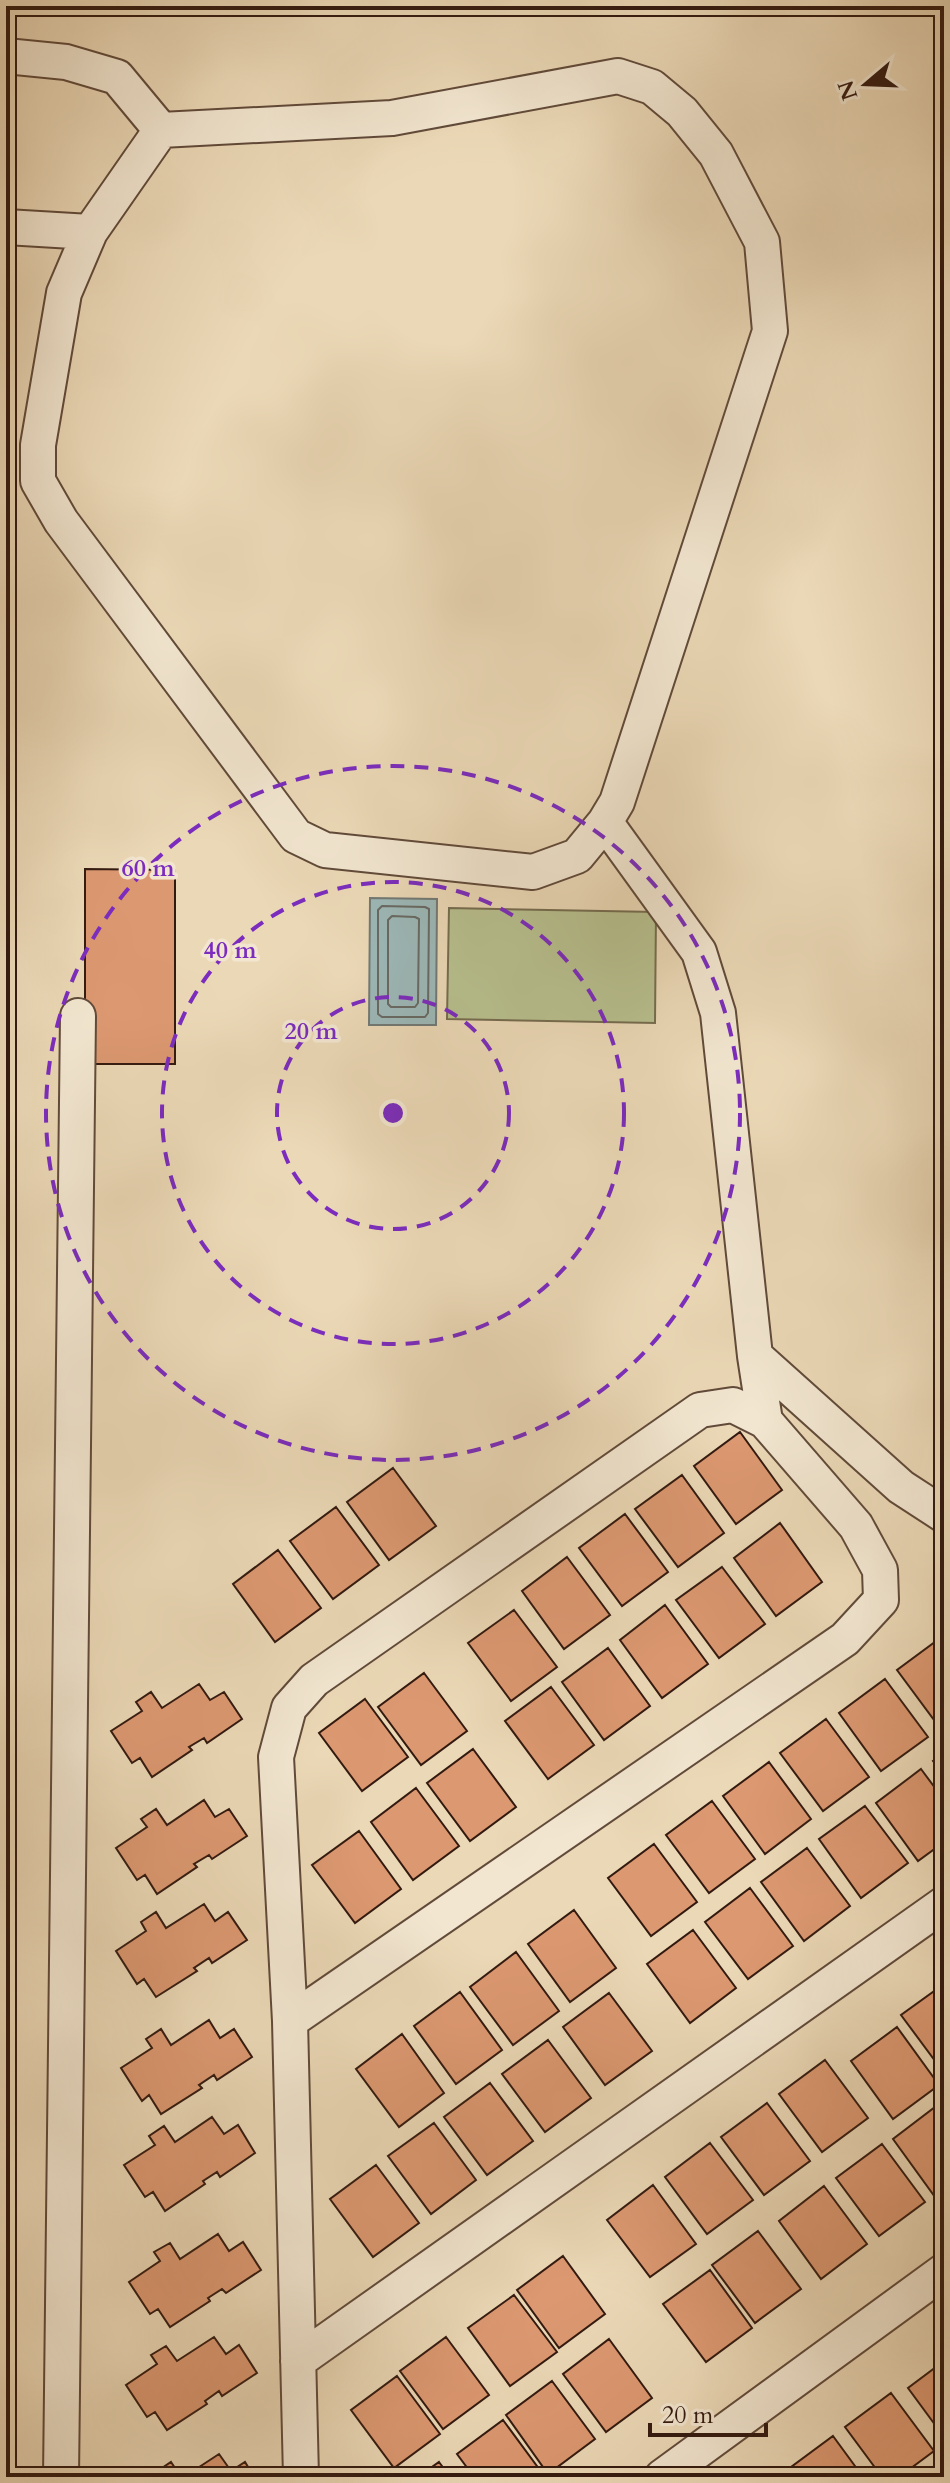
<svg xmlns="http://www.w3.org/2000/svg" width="950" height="2483" viewBox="0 0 950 2483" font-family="Cardo,serif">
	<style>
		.green { fill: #b7bf8e; stroke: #756c4f; stroke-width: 2 }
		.water { fill: #9cb8b8; stroke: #727975; stroke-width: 2 }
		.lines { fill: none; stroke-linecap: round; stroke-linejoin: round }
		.shore { stroke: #686964; stroke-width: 2 }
		.building { fill: #dc9871; stroke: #331a10; stroke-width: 2 }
		.minor-casing { stroke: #614a3a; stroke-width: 38 }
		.minor { stroke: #f2e6d0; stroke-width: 34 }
		.ring { fill: none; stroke: #7b2cbf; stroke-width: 4; stroke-dasharray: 14 10 }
		.centre { fill: #7b2cbf; stroke: #f2e6d0; stroke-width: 4 }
		.ring-label { font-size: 24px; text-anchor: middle; font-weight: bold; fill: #7b2cbf; stroke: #f2e6d0; stroke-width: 7; stroke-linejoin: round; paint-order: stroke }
	</style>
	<rect width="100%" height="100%" fill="#ebd8b6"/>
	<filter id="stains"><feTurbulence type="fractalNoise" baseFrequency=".0025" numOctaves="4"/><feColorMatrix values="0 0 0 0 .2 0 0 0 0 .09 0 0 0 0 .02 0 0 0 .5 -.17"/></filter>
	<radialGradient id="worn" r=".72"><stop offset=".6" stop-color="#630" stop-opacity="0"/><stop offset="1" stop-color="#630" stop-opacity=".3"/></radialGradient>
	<!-- green -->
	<path class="green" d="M449 908 656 912 655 1023 447 1019Z"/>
	<!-- water -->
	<path class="water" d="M370 898 437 899 436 1025H369Z"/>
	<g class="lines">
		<!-- shore -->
		<path class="shore" d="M382 906 425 907 429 909 428 1013 425 1017H382L378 1014V910Z
			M392 916 415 917 419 919 418 1003 415 1007H391L388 1004V920Z"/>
	</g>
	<!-- building -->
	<path class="building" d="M85 869 175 870V1064H85Z
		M740 1432 782 1490 736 1524 694 1466Z
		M393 1468 436 1526 389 1560 347 1502Z
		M682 1475 724 1533 678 1567 635 1509Z
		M336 1507 379 1565 333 1599 290 1541Z
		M625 1514 668 1572 622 1606 579 1548Z
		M780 1523 822 1582 776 1616 734 1558Z
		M278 1550 321 1608 275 1642 233 1584Z
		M567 1557 610 1615 564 1649 522 1591Z
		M722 1567 765 1624 719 1658 676 1600Z
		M665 1605 708 1664 662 1698 620 1640Z
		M514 1610 557 1667 511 1701 468 1643Z
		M943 1636 944 1725 940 1728 897 1670Z
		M608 1648 650 1706 604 1740 562 1682Z
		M424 1673 467 1731 421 1765 378 1707Z
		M885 1679 928 1737 881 1771 839 1713Z
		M199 1684 210 1700 224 1692 242 1719 207 1743 204 1738 189 1747 192 1750 152 1777 140 1758 132 1763 111 1731 142 1711 136 1702 151 1692 162 1708Z
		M551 1687 594 1745 548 1779 505 1721Z
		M365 1699 408 1757 362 1791 319 1733Z
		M826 1719 869 1777 823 1811 780 1753Z
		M473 1749 516 1807 470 1841 427 1783Z
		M944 1753V1775L933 1761Z
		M769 1762 811 1819 765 1854 723 1796Z
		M921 1769 944 1800V1842L918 1861 876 1803Z
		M416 1788 459 1846 413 1880 371 1822Z
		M204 1800 215 1817 229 1809 247 1836 212 1859 209 1855 194 1864 197 1867 157 1894 145 1875 137 1880 116 1848 147 1827 141 1819 156 1809 167 1825Z
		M712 1801 755 1859 709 1893 666 1835Z
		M865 1806 908 1863 861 1898 819 1839Z
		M359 1831 401 1889 355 1923 312 1865Z
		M654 1844 697 1902 651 1936 608 1878Z
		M807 1848 850 1906 804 1941 761 1882Z
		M750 1888 793 1946 748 1979 705 1922Z
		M204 1904 215 1921 228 1912 247 1940 212 1963 209 1958 194 1968 197 1971 156 1997 144 1979 137 1984 116 1951 146 1931 141 1922 156 1912 166 1928Z
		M574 1910 616 1968 570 2002 528 1944Z
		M693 1930 736 1988 690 2023 647 1964Z
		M516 1952 559 2011 513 2045 470 1987Z
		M944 1984V2073L901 2015Z
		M460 1992 502 2050 456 2084 414 2026Z
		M609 1993 652 2051 605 2085 563 2027Z
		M209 2020 220 2038 234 2029 252 2057 217 2080 214 2075 199 2085 202 2088 161 2114 149 2095 142 2101 121 2068 152 2048 146 2039 161 2029 171 2045Z
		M897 2027 939 2085 893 2119 851 2061Z
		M402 2034 444 2093 399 2127 356 2069Z
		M548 2040 591 2098 545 2132 502 2074Z
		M825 2060 868 2118 822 2152 779 2094Z
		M490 2083 533 2141 487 2175 444 2117Z
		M767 2103 810 2161 764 2195 721 2137Z
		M939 2104 944 2111V2190L935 2197 893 2139Z
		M212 2117 224 2134 238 2125 255 2153 220 2177 217 2172 203 2181 205 2184 165 2211 153 2192 145 2197 124 2165 155 2145 149 2136 164 2126 175 2142Z
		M434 2123 476 2180 431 2214 388 2156Z
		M710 2143 753 2200 707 2234 665 2177Z
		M882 2144 925 2202 879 2236 836 2178Z
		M376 2165 419 2223 373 2257 330 2199Z
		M653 2185 696 2244 650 2277 607 2220Z
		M824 2186 867 2244 821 2279 779 2221Z
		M758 2231 801 2289 755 2323 712 2265Z
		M218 2234 229 2251 243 2242 261 2270 226 2293 222 2289 208 2298 210 2301 170 2327 158 2309 150 2314 129 2282 160 2261 154 2252 170 2243 180 2259Z
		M563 2256 605 2314 559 2348 517 2290Z
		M710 2270 752 2328 706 2362 663 2304Z
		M514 2295 557 2352 510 2386 468 2328Z
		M214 2337 226 2354 239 2345 257 2373 222 2396 219 2391 205 2401 207 2404 167 2430 155 2412 147 2417 126 2385 157 2364 151 2355 166 2346 177 2361Z
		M446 2337 489 2395 443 2429 400 2371Z
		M609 2339 652 2398 606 2432 563 2374Z
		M944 2361V2437L908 2388Z
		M397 2376 440 2434 394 2468 351 2410Z
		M552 2381 595 2439 548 2474 506 2415Z
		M891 2393 934 2451 899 2477H882L845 2427Z
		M503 2420 545 2477H474L457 2454Z
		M833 2436 863 2477H792L787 2470Z
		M219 2454 231 2471 245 2462 254 2477H184Z
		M171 2462 181 2477H159L156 2472Z
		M439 2462 450 2477H418Z"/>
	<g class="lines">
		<defs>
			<path id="minor" d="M6 56 66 62 117 77 161 130
				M618 76 652 87 682 112 716 154 762 242 770 331 617 802 605 822 577 856 533 872 325 850 296 836 61 521 38 481V445L64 293 90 232 161 130 392 118Z
				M6 227 90 232
				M605 822 699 952 718 1013 755 1356 765 1421
				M755 1356 901 1487 944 1515
				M290 2021 845 1639 881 1600 880 1570 856 1526 765 1421 733 1405 700 1410 314 1680 289 1708 276 1757 290 2021 301 2477
				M298 2361 944 1904
				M61 2477 78 1016
				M662 2477 944 2271"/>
		</defs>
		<!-- minor casing -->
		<use href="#minor" class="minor-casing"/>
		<!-- minor -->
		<use href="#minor" class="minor"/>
	</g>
	<!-- distance rings -->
	<g class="ring">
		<circle cx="393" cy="1113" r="116"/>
		<circle cx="393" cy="1113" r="231"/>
		<circle cx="393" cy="1113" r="347"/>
	</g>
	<circle cx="393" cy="1113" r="12" class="centre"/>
	<g class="ring-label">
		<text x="148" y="876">60 m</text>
		<text x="230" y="958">40 m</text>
		<text x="311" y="1039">20 m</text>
	</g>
	<!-- margin -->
	<rect width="950" height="2483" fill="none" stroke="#ebd8b6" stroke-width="32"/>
	<rect x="8" y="8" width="934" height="2467" fill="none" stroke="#331a10" stroke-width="4"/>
	<rect x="16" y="16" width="918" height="2451" fill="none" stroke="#331a10" stroke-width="2"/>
	<!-- north arrow -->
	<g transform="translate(866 84) rotate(251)" stroke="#f2e6d0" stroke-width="6" paint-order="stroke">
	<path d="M0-6L14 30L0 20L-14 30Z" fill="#331a10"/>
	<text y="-12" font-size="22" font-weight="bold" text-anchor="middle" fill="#331a10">N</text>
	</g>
	<!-- scale -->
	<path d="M650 2423v12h116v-12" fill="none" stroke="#331a10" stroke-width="4"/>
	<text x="662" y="2423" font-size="24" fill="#331a10" stroke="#f2e6d0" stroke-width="6" paint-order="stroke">20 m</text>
	<rect width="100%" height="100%" filter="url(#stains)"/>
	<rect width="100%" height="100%" fill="url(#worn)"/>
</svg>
